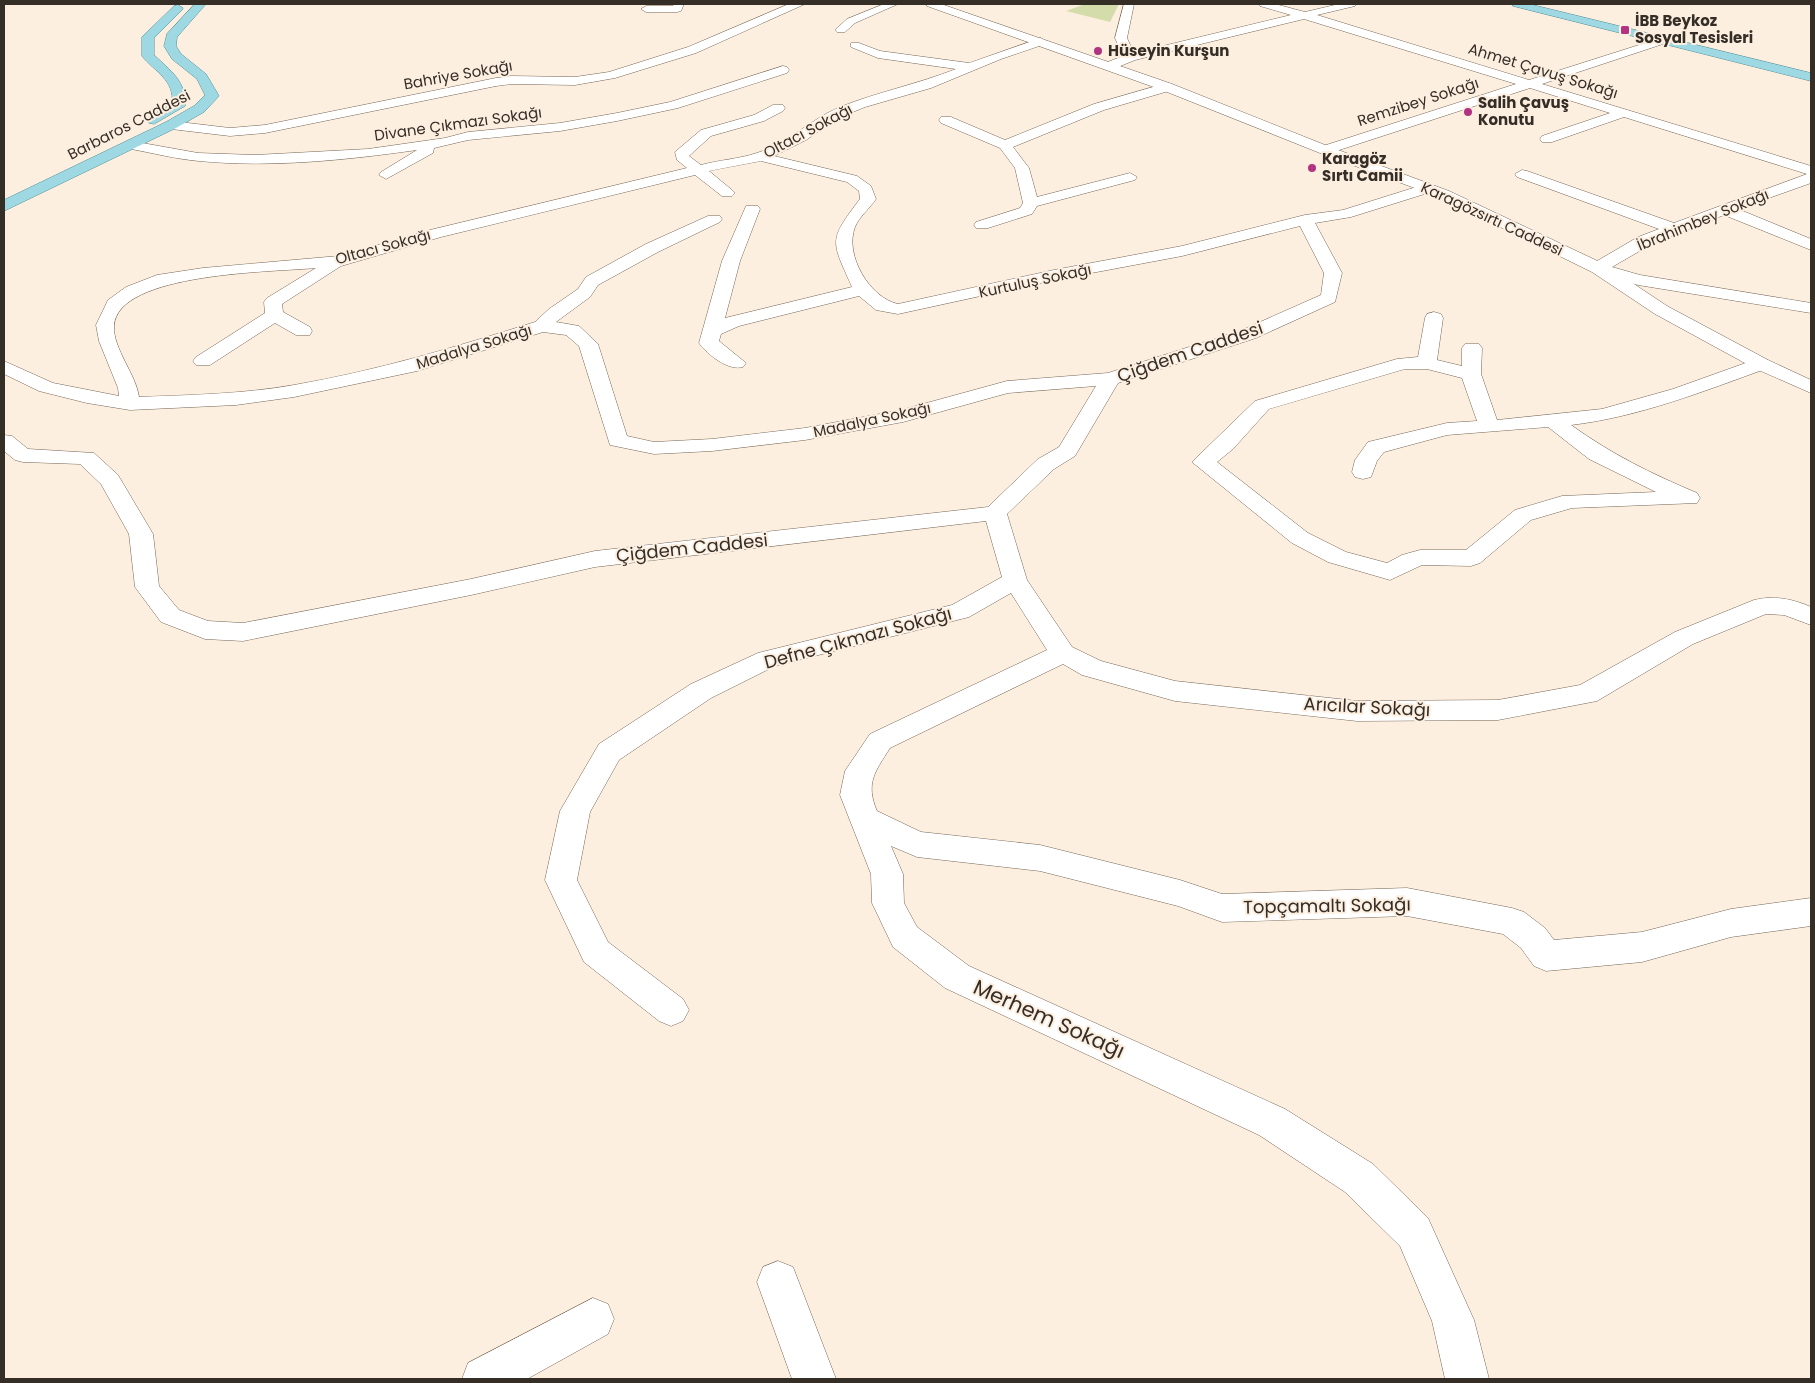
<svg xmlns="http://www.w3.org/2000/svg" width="1815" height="1383" viewBox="0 0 1815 1383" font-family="Poppins,sans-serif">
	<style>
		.green { fill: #d5dcac }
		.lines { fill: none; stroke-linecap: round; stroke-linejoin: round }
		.minor-casing { stroke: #756656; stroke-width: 1 }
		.tertiary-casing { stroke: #756656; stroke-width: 1 }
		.primary-casing { stroke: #4f8d95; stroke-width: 1 }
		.minor { fill: #fff; fill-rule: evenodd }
		.tertiary { fill: #fff; fill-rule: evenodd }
		.primary { fill: #9ed9e3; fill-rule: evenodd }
		.poi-dot { fill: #b13381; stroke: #fdefe0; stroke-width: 2 }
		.labels { text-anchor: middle; stroke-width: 4; stroke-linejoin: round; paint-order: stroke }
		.far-poi-label { font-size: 15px; font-weight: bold; fill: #352e27; stroke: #fdefe0; text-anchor: start }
		.far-street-label { font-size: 15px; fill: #352e27; stroke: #fdefe0 }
		.street-label { font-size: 18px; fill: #352e27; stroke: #fdefe0 }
		.near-street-label { font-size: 21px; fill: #352e27; stroke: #fdefe0 }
	</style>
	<rect width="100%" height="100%" fill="#fdefe0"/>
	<!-- green -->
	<path class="green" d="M1085 4H1119L1110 22 1066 11Z"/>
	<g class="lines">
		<defs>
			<path id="minor" d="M674 4H684L681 11 677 12H646L641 9 646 6H673Z
				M789 4H805L696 53 615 78 575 85 511 84 496 86 265 133 230 136 171 129 164 125 171 121 230 128 265 125 496 78 511 76 575 77 609 72 688 47Z
				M884 4H898L855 23 845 32H837L835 30 847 19Z
				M1124 4H1134L1127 38 1134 53 1291 15 1260 6 1259 4H1275L1305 12 1339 4H1356L1355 6 1317 15 1529 80 1661 38H1669V42L1542 84 1811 166V183L1738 209 1811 239V250L1724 215 1650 245 1612 267 1640 275 1811 303V313L1638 285 1592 272 1589 268 1592 264 1638 237 1659 229 1517 177 1515 174 1522 170 1527 171 1674 223 1807 174 1624 117 1552 142H1542L1540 139 1542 136 1610 113 1530 88 1330 153H1320L1318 150 1320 147 1516 84 1304 19 1135 60 1113 69H1105L1103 66 1105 63 1123 56 1115 38Z
				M1041 38 1047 42 1045 44 1001 59 931 88 865 107 836 119 806 140 774 156 857 176 871 186 876 199C870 208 859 217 855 227 844 255 870 298 898 304L1054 270 1182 246 1305 215 1343 210 1429 183 1437 188 1434 191 1351 217 1315 223 1342 273 1335 302 1256 338 1118 383 1075 456 1054 469 1007 514 1027 580 1072 647 1101 661 1175 681 1357 701 1498 700 1580 685 1675 632 1754 600C1774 595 1793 599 1811 607V625L1784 615 1766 614 1693 644 1597 701 1498 720 1357 721 1175 701 1082 675 1063 664 890 748C875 772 865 783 877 811L921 832 1040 845 1180 880 1222 894 1407 888 1512 908 1524 912 1545 928 1554 940 1642 932 1731 909 1811 898V926L1731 937 1642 962 1546 971 1534 966 1521 948 1503 934 1407 916 1222 922 1178 906 1040 871 917 857 891 846 903 874 904 903 917 927 969 966 1285 1109 1373 1164 1428 1218 1474 1320 1489 1379H1445L1432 1321 1400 1246 1345 1192 1259 1135 945 988 893 947 872 903 871 874 840 795 845 771 870 734 1047 650 1011 593 969 617 775 666 711 698 619 760 590 812 577 880 608 942 683 999 689 1010 683 1021 671 1026 659 1021 584 962 545 880 560 811 599 744 691 684 758 653 952 605 1002 577 986 521 595 567 471 595 243 641 205 639 161 622 135 587 129 534 101 484 80 464 23 462 15 460 4 451V435L12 436 28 449 94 453 118 475 153 534 159 586 179 610 208 621 243 623 471 579 595 551 988 507 1038 459 1059 447 1096 386 1008 393 903 422 805 440 712 451 654 454 610 445 579 346 566 335 543 332 417 371 294 397 236 405 130 410 87 403 39 391 4 374V361L53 383 119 396 118 388 99 341 96 325 108 300 126 287 157 275 203 268 339 256 430 230 687 168 677 160 675 152 701 130 754 115 773 105H783L785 108 783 111 764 121 711 136 689 156 701 165C719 160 739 159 757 153 787 144 811 119 840 107 878 92 918 84 956 69L878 58 851 47V43H859L880 51 969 63ZM761 161 847 182 859 191 860 199C828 241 831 240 852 287L725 318 740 261 760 209 758 206H746L722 261 699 343C708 355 728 371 743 367L746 363 719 341 721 334 739 326 859 296 876 310 898 314 1054 280 1182 256 1300 226 1324 273 1321 295 1242 330 1108 373 1007 381 901 410 805 428 712 439 654 442 627 436 598 344 579 326 556 322 590 297 598 285 658 252 720 222 722 219 720 216H708L646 244 586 277 578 289 549 309 535 322C456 347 376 371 294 385 243 394 191 395 139 397 136 374 113 349 114 326 117 272 276 272 316 268L267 298 264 302 265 313 196 357 193 361 196 365H210L275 323 296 335H310L312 331 310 327 283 312 282 304 341 266 441 237 695 175 722 196H732L735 193 732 190 709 171Z
				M783 66 787 67 789 70 787 73 678 108 617 121 560 131 468 140 434 148 433 153 386 179 379 175 381 172 417 150C346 160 271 168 199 161 176 159 153 153 131 149L124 145 131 141 198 153 255 155 368 149 445 138 468 132 560 123 617 113 670 102Z
				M1167 83 1172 84 1173 87 1172 90 1104 110 1013 147 1029 168 1037 197 1130 173 1137 177 1135 180 1037 206 1032 214 988 228H976L974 225 976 222 1020 208 1023 203 1015 168 1000 148 941 123 939 120 941 117H951L1005 140 1094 104Z
				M1434 312 1441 314 1443 318 1437 360 1462 366V348L1465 344H1479L1482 348 1481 374 1497 420 1602 409 1673 389 1754 360H1768L1771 364 1768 368C1704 391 1639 417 1571 425 1613 455 1650 473 1697 493L1700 498 1697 503 1572 508 1531 520 1480 563 1471 566 1422 565 1390 580 1328 562 1292 543 1192 462 1255 401 1397 359 1418 357 1425 318 1427 314ZM1405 369H1427L1462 378 1477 421 1447 423 1368 442 1355 460 1352 472 1355 477 1363 479 1371 477 1377 461 1384 452 1447 435 1548 427 1589 459 1656 492 1562 496 1515 510 1466 550H1420L1402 555 1387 563 1346 552 1308 533 1217 462 1233 449 1269 409Z
				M778 1261 793 1267 836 1379H792L757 1282 763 1267Z
				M593 1298 608 1304 614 1319 608 1334 527 1379H462L468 1363Z"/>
			<path id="tertiary" d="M926 4H941L1172 84 1330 147 1449 191 1604 264 1667 306 1768 360 1811 380V393L1754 368 1655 314 1592 272 1439 197 1320 153 1162 90 927 6Z"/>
			<path id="primary" d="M195 4H206L177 37 176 46 181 54 206 74 219 96 204 112 176 128 4 211V200L166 122 194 106 205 95 197 79 172 59 164 46 167 34Z
				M1512 4H1529L1811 73V81L1513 6Z
				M178 5 183 8 182 10 154 38V55C170 70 187 82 185 106L154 124 149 123 147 120 149 117 172 104C175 80 155 72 142 56V37L174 6Z"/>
		</defs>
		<!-- minor casing -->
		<use href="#minor" class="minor-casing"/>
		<!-- tertiary casing -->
		<use href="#tertiary" class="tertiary-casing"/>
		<!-- primary casing -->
		<use href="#primary" class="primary-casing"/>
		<!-- minor -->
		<use href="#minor" class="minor"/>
		<!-- tertiary -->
		<use href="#tertiary" class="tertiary"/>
		<!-- primary -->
		<use href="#primary" class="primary"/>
	</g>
	<!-- markers -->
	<g class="poi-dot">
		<rect x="1620" y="25" width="10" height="10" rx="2.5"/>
		<circle cx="1098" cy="51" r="5"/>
		<circle cx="1468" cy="112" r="5"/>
		<circle cx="1312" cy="168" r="5"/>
	</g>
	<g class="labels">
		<!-- far-poi labels -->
		<g class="far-poi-label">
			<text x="1635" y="26">İBB Beykoz<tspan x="1635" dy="17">Sosyal Tesisleri</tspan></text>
			<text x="1108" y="56">Hüseyin Kurşun</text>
			<text x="1478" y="108">Salih Çavuş<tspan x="1478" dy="17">Konutu</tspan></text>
			<text x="1322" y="164">Karagöz<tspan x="1322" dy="17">Sırtı Camii</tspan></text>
		</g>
		<!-- far-street labels -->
		<g class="far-street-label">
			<text transform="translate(1543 71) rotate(17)" y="5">Ahmet Çavuş Sokağı</text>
			<text transform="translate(458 75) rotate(-10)" y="5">Bahriye Sokağı</text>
			<text transform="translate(1418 102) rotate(-18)" y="5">Remzibey Sokağı</text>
			<text transform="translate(458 124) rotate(-8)" y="5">Divane Çıkmazı Sokağı</text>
			<text transform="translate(129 125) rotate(-27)" y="5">Barbaros Caddesi</text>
			<text transform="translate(808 131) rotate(-28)" y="5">Oltacı Sokağı</text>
			<text transform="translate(1492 219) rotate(25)" y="5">Karagözsırtı Caddesi</text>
			<text transform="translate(1703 220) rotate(-22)" y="5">İbrahimbey Sokağı</text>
			<text transform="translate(383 247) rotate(-15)" y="5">Oltacı Sokağı</text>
			<text transform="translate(1035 281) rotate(-12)" y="5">Kurtuluş Sokağı</text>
			<text transform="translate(474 347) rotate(-17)" y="5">Madalya Sokağı</text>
			<text transform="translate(872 420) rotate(-12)" y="5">Madalya Sokağı</text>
		</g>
		<!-- street labels -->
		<g class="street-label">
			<text transform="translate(1190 352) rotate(-19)" y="6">Çiğdem Caddesi</text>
			<text transform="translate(692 548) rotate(-6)" y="6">Çiğdem Caddesi</text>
			<text transform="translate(858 638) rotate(-15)" y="6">Defne Çıkmazı Sokağı</text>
			<text transform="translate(1367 707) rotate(3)" y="6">Arıcılar Sokağı</text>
			<text transform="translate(1327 906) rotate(-1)" y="6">Topçamaltı Sokağı</text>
		</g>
		<!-- near-street labels -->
		<g class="near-street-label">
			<text transform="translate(1049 1019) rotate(24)" y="7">Merhem Sokağı</text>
		</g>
	</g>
	<!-- border -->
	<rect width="1815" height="1383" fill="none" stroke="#352e27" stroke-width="10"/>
</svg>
